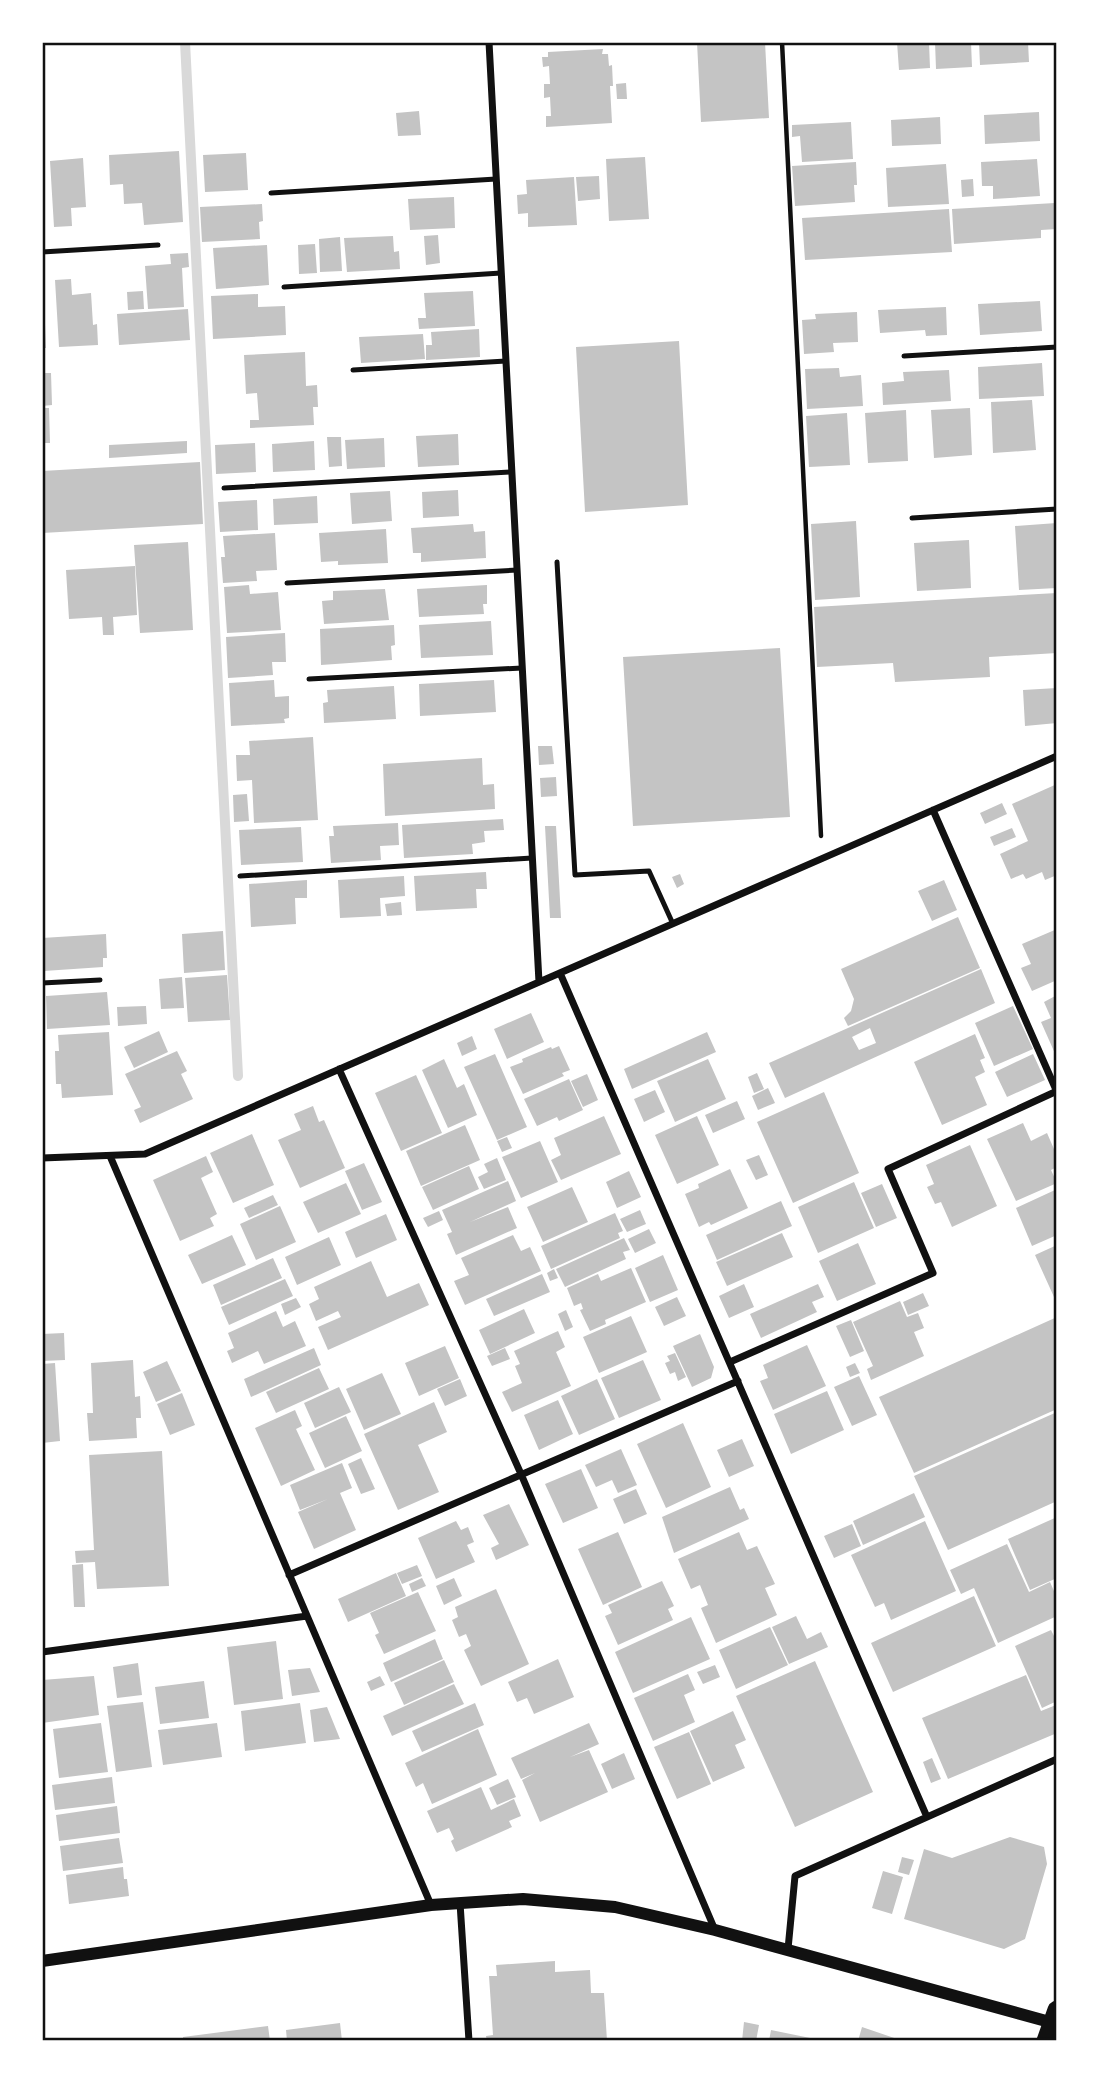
<svg xmlns="http://www.w3.org/2000/svg" width="1099" height="2083" viewBox="0 0 1099 2083" font-family="'Titillium Web',sans-serif">
	<style>
		.lines { fill: none; stroke-linecap: round; stroke-linejoin: round }
		.stream { stroke: #d9d9d9; stroke-width: 10 }
		.building { fill: #c4c4c4; fill-rule: evenodd }
		.path { stroke: #111; stroke-width: 4.5 }
		.service { stroke: #111; stroke-width: 5 }
		.minor { stroke: #111; stroke-width: 7 }
		.tertiary { stroke: #111; stroke-width: 12 }
		.trunk { stroke: #111; stroke-width: 19 }
		.neatline { fill: none; stroke: #111; stroke-width: 2.5 }
	</style>
	<rect width="100%" height="100%" fill="#fff"/>
	<g class="lines">
		<!-- stream -->
		<path class="stream" d="M185 42 238 1076"/>
	</g>
	<!-- building -->
	<path class="building" d="M697 42H765L769 118 701 122Z
		M897 42H929L930 68 899 70Z
		M935 42H971L972 67 936 69Z
		M979 42H1028L1029 62 980 65Z
		M603 49 602 54H608L609 66 612 65 613 86H610L612 123 546 127V116H551L550 97 544 98V84H550L549 66 543 67 542 57H548V52Z
		M626 83 627 99H617L616 84Z
		M419 111 421 135 398 136 396 113Z
		M1039 112 1040 141 985 144 984 115Z
		M940 117 941 144 892 146 891 120Z
		M851 122 853 159 802 162 800 136 792 137V125Z
		M179 151 183 222 144 225 142 203 124 204 123 184 110 185 109 155Z
		M246 153 248 190 205 192 203 155Z
		M645 157 649 219 609 221 606 159Z
		M83 158 86 207 71 208 72 226 54 227 50 161Z
		M1037 159 1040 196 993 199V186H982L981 162Z
		M856 162 857 185H854L855 202 795 206 792 166Z
		M946 164 949 204 888 207 886 168Z
		M599 176 600 199 578 201 576 177Z
		M574 177 577 225 528 227V213L518 214 517 195 527 194 526 180Z
		M973 179 974 196 962 197 961 180Z
		M454 197 455 228 410 230 408 199Z
		M1055 203 1057 229 1041 230V238L954 244 952 209Z
		M262 204 263 221 259 222 260 239 202 242 200 207Z
		M949 209 952 252 805 260 802 218Z
		M438 235 440 263 426 265 424 236Z
		M393 236 394 252 399 251 400 269 347 272 344 238Z
		M340 237 342 271 320 272 319 239Z
		M315 244 317 273 299 274 298 245Z
		M267 245 269 285 216 289 213 248Z
		M188 253 189 267 182 268 184 307 148 309 145 266 171 264 170 254Z
		M71 279 72 295 91 293 93 325 97 324 98 345 59 347 55 280Z
		M143 291 144 309 128 310 127 292Z
		M473 291 475 326 419 329 418 318H426L424 293Z
		M258 294V307L285 306 286 335 213 339 211 296Z
		M1040 301 1042 331 980 335 978 304Z
		M946 307 947 335 926 336 925 330 880 333 878 310Z
		M188 309 190 340 119 345 117 314Z
		M857 312 858 342 833 343 834 352 804 354 802 320 816 319 815 314Z
		M42 324H45L46 348H42Z
		M479 329 480 357 426 360V345H432L431 332Z
		M423 334 425 359 361 363 359 337Z
		M679 341 688 505 585 512 576 347Z
		M305 352 306 386 317 385 318 407H313L314 425 250 428V420H259L257 393 246 394 244 355Z
		M1042 363 1044 396 979 399 978 367Z
		M839 368 840 377 861 375 863 406 807 409 805 369Z
		M949 370 951 401 883 405 882 383 904 381 903 372Z
		M42 373H51L52 405 42 406Z
		M1032 400 1036 450 993 453 991 402Z
		M42 408H49L50 443H42Z
		M970 408 972 455 934 458 931 410Z
		M906 410 908 461 868 463 865 413Z
		M847 413 850 465 809 467 806 416Z
		M458 434 459 465 418 467 416 436Z
		M327 437H341L342 466 329 467Z
		M384 438 385 467 347 469 345 440Z
		M187 441V453L109 458V445Z
		M314 441 315 470 273 472 272 444Z
		M255 443 256 472 216 474 215 445Z
		M200 462 203 524 42 533V471Z
		M458 490 459 516 423 518 422 492Z
		M390 491 392 521 352 524 350 493Z
		M317 496 318 523 274 525 273 499Z
		M257 500 258 530 220 532 218 502Z
		M856 521 860 597 815 600 811 524Z
		M1057 523V588L1019 590 1015 526Z
		M473 524 474 532 485 531 486 558 421 562V553H413L411 528Z
		M386 529 388 563 338 565V561L321 562 319 533Z
		M275 533 277 570 256 571 257 581 223 583 221 557H225L223 536Z
		M969 540 971 588 917 591 914 543Z
		M188 542 193 630 140 633 134 545Z
		M135 566 137 615 113 617 114 635H103L102 617 69 619 66 570Z
		M249 585 250 594 278 592 281 630 227 633 224 587Z
		M487 585V604H483L484 614 419 617 417 589Z
		M385 589 389 620 324 624 322 601 333 600V591Z
		M1057 593V653L989 657 990 677 895 682 893 663 817 667 814 607Z
		M491 621 493 655 421 658 419 625Z
		M394 625 395 645 391 646 392 660 321 665 320 629Z
		M285 633 286 662H272L273 675 228 678 226 637Z
		M780 648 790 817 633 826 623 657Z
		M274 680 275 697 289 696V718L284 719 285 723 231 726 229 683Z
		M494 680 496 712 420 716 419 684Z
		M394 686 396 719 324 723 323 703 328 702 327 690Z
		M1057 688V723L1025 726 1023 690Z
		M313 737 318 820 254 823 252 780 237 781 236 755H250L249 741Z
		M538 746H552L554 764 539 765Z
		M482 758 483 785 494 784 495 809 385 816 383 764Z
		M556 777 557 796 541 797 540 778Z
		M1057 784V875L1045 880 1042 872 1026 879 1023 874 1011 879 1000 854 1028 841 1012 804Z
		M247 794 249 821 234 822 233 795Z
		M1002 803 1007 814 985 824 980 813Z
		M503 819 504 830 484 831 485 842 472 844 473 854 404 858 402 825Z
		M398 823 399 845 380 846 381 860 331 863 329 836H334L333 826Z
		M545 826H556L561 918H550Z
		M301 827 303 862 241 865 239 830Z
		M1012 828 1016 837 994 846 990 837Z
		M486 872 487 889H476L477 908 416 911 414 876Z
		M680 874 684 884 677 888 672 877Z
		M404 876 405 896 380 898 381 916 340 918 338 880Z
		M307 880V898H295L296 924 251 927 249 884Z
		M944 880 957 910 932 921 918 891Z
		M401 902 402 915 387 916 385 904Z
		M958 917 980 968 848 1026 844 1018 851 1011 854 999 841 969Z
		M1057 929V980L1032 991 1021 968 1031 964 1022 944Z
		M223 931 225 970 184 973 182 934Z
		M106 934 107 958H103V967L44 971 42 938Z
		M981 969 995 1003 785 1098 769 1063ZM870 1028 876 1043 859 1050 852 1037Z
		M227 975 230 1020 188 1022 185 978Z
		M182 977 184 1008 161 1009 159 979Z
		M107 992 110 1025 47 1029 46 996Z
		M1057 995V1058L1041 1022 1051 1018 1044 1002Z
		M146 1006 147 1024 118 1026 117 1007Z
		M1013 1006 1033 1049 994 1066 975 1023Z
		M531 1013 544 1042 507 1059 494 1029Z
		M159 1031 168 1052 134 1068 124 1047Z
		M109 1032 113 1095 62 1098 61 1084H56L55 1051H59L58 1035Z
		M707 1032 716 1052 632 1089 624 1069Z
		M975 1034 985 1058 980 1060 985 1072 975 1077 987 1105 942 1125 914 1062Z
		M472 1036 477 1049 462 1056 457 1043Z
		M559 1046 570 1070 562 1073 564 1076 523 1094 510 1067 523 1062 522 1059 551 1047 552 1049Z
		M177 1051 187 1071 181 1074 193 1099 140 1123 134 1110 141 1107 125 1074Z
		M495 1054 527 1127 497 1140 464 1067Z
		M1033 1054 1045 1080 1007 1097 995 1072Z
		M444 1059 457 1088 464 1084 477 1115 448 1128 422 1070Z
		M708 1059 726 1099 675 1122 657 1081Z
		M757 1073 764 1089 754 1093 748 1077Z
		M587 1074 598 1100 583 1107 571 1081Z
		M416 1075 442 1133 401 1151 375 1093Z
		M569 1079 583 1110 559 1121 557 1117 537 1126 524 1099Z
		M768 1088 775 1103 758 1110 752 1096Z
		M655 1090 665 1112 644 1122 634 1099Z
		M824 1092 859 1173 793 1203 757 1122Z
		M737 1101 745 1119 713 1133 705 1115Z
		M313 1106 319 1122 324 1120 345 1168 300 1188 278 1140 301 1130 294 1114Z
		M604 1116 621 1154 561 1180 551 1160 561 1155 554 1138Z
		M697 1116 719 1165 677 1184 655 1135Z
		M1023 1123 1031 1141 1047 1133 1057 1156V1167L1051 1170 1057 1183 1016 1201 987 1139Z
		M465 1125 480 1160 421 1186 406 1151Z
		M252 1134 274 1185 233 1203 210 1153Z
		M507 1137 512 1148 502 1152 497 1141Z
		M540 1141 558 1182 521 1198 502 1157Z
		M970 1145 997 1206 952 1227 941 1202 935 1204 927 1187 934 1184 926 1165Z
		M759 1155 768 1175 756 1180 746 1160Z
		M206 1156 213 1172 201 1178 217 1214 210 1218 214 1226 180 1241 153 1180Z
		M497 1158 506 1180 484 1189 478 1177 488 1172 484 1164Z
		M364 1163 382 1202 362 1210 345 1171Z
		M469 1166 479 1189 433 1210 422 1187Z
		M730 1169 748 1208 711 1225 709 1222 699 1227 685 1194 699 1188 698 1184Z
		M629 1171 641 1197 617 1208 606 1182Z
		M508 1181 516 1201 470 1222 508 1207 517 1228 456 1255 447 1234 452 1232 442 1210Z
		M854 1182 874 1228 818 1253 798 1207Z
		M346 1183 361 1214 318 1233 303 1202Z
		M882 1184 897 1218 876 1227 861 1193Z
		M572 1187 588 1222 543 1242 527 1207Z
		M1055 1190 1057 1235 1032 1246 1016 1208Z
		M273 1195 278 1205 249 1218 244 1208Z
		M781 1201 792 1226 717 1260 706 1235Z
		M280 1206 296 1242 256 1260 240 1224Z
		M640 1210 646 1224 627 1232 620 1219Z
		M439 1211 443 1220 428 1227 423 1218Z
		M615 1213 623 1231 618 1233 620 1238 551 1269 541 1246Z
		M386 1214 397 1240 356 1258 345 1232Z
		M649 1229 656 1243 635 1253 628 1239Z
		M782 1233 793 1257 727 1286 716 1262Z
		M232 1235 246 1265 202 1284 188 1255Z
		M513 1235 521 1251 530 1247 541 1271 465 1305 454 1281 469 1275 461 1258Z
		M329 1237 341 1265 297 1285 285 1257Z
		M624 1238 630 1250 623 1252 626 1259 565 1287 556 1269Z
		M858 1243 876 1284 837 1301 819 1261Z
		M1057 1245V1296L1054 1297 1035 1255Z
		M663 1255 678 1290 650 1302 635 1268Z
		M273 1258 282 1278 221 1305 213 1285Z
		M371 1261 387 1297 419 1283 429 1305 328 1350 318 1327 341 1317 338 1311 316 1321 309 1304 319 1299 314 1287Z
		M631 1268 646 1302 605 1320 606 1324 590 1331 580 1310 583 1309 581 1303 574 1306 567 1288 598 1274 601 1281Z
		M554 1269 558 1278 550 1281 547 1273Z
		M542 1274 550 1292 494 1316 486 1299Z
		M285 1279 293 1296 229 1325 221 1307Z
		M744 1284 754 1307 729 1318 719 1296Z
		M818 1284 824 1297 812 1302 817 1312 761 1338 750 1314Z
		M923 1293 929 1306 908 1315 903 1302Z
		M677 1297 686 1316 664 1326 655 1307Z
		M296 1298 301 1307 285 1315 281 1304Z
		M900 1301 907 1317 918 1313 924 1328 914 1332 924 1356 871 1380 867 1369 873 1366 853 1322Z
		M524 1309 535 1333 490 1354 479 1330Z
		M566 1310 573 1327 565 1331 558 1314Z
		M276 1311 283 1327 295 1321 306 1346 264 1364 258 1351 232 1363 227 1351 234 1348 228 1333Z
		M631 1316 647 1352 599 1373 583 1337Z
		M1057 1317V1409L914 1473 879 1397Z
		M851 1320 864 1351 850 1357 836 1326Z
		M558 1331 565 1347 556 1352 571 1386 512 1412 502 1392 522 1383 515 1366 520 1364 514 1351Z
		M64 1333 65 1360 42 1361V1334Z
		M700 1334 714 1367 711 1378 692 1387 673 1346Z
		M807 1345 826 1386 773 1410 760 1381 768 1378 763 1365Z
		M445 1346 459 1378 419 1396 405 1363Z
		M314 1348 321 1365 251 1397 244 1379Z
		M505 1348 510 1359 492 1366 487 1356Z
		M675 1353 686 1377 678 1381 675 1372 670 1374 665 1363 670 1361 667 1356Z
		M133 1360 135 1397 140 1396 141 1418H136L137 1438 89 1441 87 1413H93L91 1363Z
		M643 1360 661 1400 619 1418 601 1378Z
		M167 1361 181 1391 156 1402 143 1372Z
		M55 1363 60 1441 42 1443V1364Z
		M855 1363 860 1373 850 1377 846 1367Z
		M319 1368 329 1389 276 1413 266 1392Z
		M382 1373 401 1414 364 1430 346 1389Z
		M859 1376 877 1415 852 1426 834 1387Z
		M460 1379 467 1396 445 1406 437 1389Z
		M597 1379 615 1419 579 1435 561 1396Z
		M339 1387 351 1412 315 1428 304 1403Z
		M827 1391 844 1430 791 1454 774 1414Z
		M182 1393 195 1425 170 1435 157 1404Z
		M558 1400 573 1434 539 1450 524 1415Z
		M434 1402 447 1432 418 1445 439 1492 398 1510 364 1434Z
		M295 1410 302 1426 296 1429 315 1470 281 1486 255 1428Z
		M1057 1412V1501L948 1550 914 1476Z
		M346 1416 362 1451 325 1468 309 1433Z
		M683 1423 711 1487 666 1508 637 1444Z
		M742 1439 754 1466 729 1477 717 1450Z
		M621 1449 637 1485 618 1493 612 1480 596 1487 585 1465Z
		M162 1451 169 1586 97 1589 95 1562 76 1563 75 1551 94 1550 89 1455Z
		M361 1458 375 1489 361 1494 348 1464Z
		M342 1463 352 1488 340 1493 356 1530 314 1549 298 1512 328 1499 300 1510 290 1485Z
		M581 1469 598 1508 563 1523 545 1484Z
		M730 1487 740 1510 744 1508 749 1519 674 1553 662 1517Z
		M636 1489 647 1514 624 1524 613 1499Z
		M914 1493 925 1517 863 1545 853 1521Z
		M509 1504 529 1545 496 1560 491 1548 499 1544 483 1515Z
		M1057 1517V1578L1030 1590 1008 1539Z
		M456 1521 461 1530 468 1527 474 1542 467 1545 475 1562 436 1579 418 1538Z
		M925 1521 956 1591 891 1620 884 1603 875 1607 851 1555Z
		M852 1524 861 1546 834 1558 824 1536Z
		M618 1532 642 1587 603 1605 578 1549Z
		M739 1532 747 1550 757 1546 775 1584 765 1588 777 1615 716 1643 701 1608 708 1605 700 1585 691 1589 678 1559Z
		M1007 1544 1029 1592 1050 1582 1057 1598V1616L998 1643 974 1588 961 1594 950 1570Z
		M83 1564 85 1607H74L72 1565Z
		M417 1565 422 1576 402 1584 397 1573Z
		M396 1573 406 1596 348 1622 338 1599Z
		M422 1578 426 1586 412 1592 409 1584Z
		M454 1578 462 1596 444 1605 436 1586Z
		M662 1581 674 1606 668 1609 673 1620 618 1645 605 1616 612 1613 608 1605Z
		M496 1589 529 1664 481 1686 464 1650 471 1646 466 1634 459 1637 452 1620 458 1617 455 1607Z
		M418 1592 436 1631 384 1654 375 1635 379 1633 370 1613Z
		M974 1596 996 1646 893 1692 871 1643Z
		M796 1616 807 1639 821 1632 828 1647 789 1664 772 1627Z
		M691 1617 710 1659 633 1693 615 1652Z
		M770 1627 788 1665 736 1689 719 1650Z
		M1051 1630 1057 1642V1701L1042 1708 1015 1646Z
		M435 1639 443 1659 391 1682 383 1663Z
		M276 1641 283 1699 234 1705 227 1647Z
		M558 1659 574 1697 534 1714 527 1698 517 1702 508 1682Z
		M444 1660 454 1682 404 1705 394 1683Z
		M815 1661 873 1792 795 1827 736 1696Z
		M138 1663 142 1695 117 1698 113 1667Z
		M715 1665 720 1677 703 1684 697 1672Z
		M310 1668 320 1692 292 1696 288 1670Z
		M688 1674 695 1690 684 1695 695 1722 653 1741 634 1698Z
		M1026 1675 1041 1711 1056 1705 1057 1733 948 1779 922 1718Z
		M94 1676 99 1715 42 1723V1680Z
		M380 1676 385 1685 371 1691 367 1682Z
		M204 1681 209 1718 160 1724 155 1687Z
		M454 1684 464 1704 392 1736 383 1716Z
		M143 1702 152 1767 116 1772 107 1706Z
		M300 1703 306 1743 245 1751 241 1711Z
		M475 1703 484 1725 422 1752 412 1731Z
		M327 1707 340 1739 314 1742 310 1710Z
		M733 1711 746 1740 735 1745 745 1768 713 1782 690 1731Z
		M101 1723 108 1772 59 1778 53 1729Z
		M217 1723 222 1757 163 1765 158 1730Z
		M589 1723 599 1744 570 1757 589 1750 608 1792 540 1822 522 1780 535 1773 521 1779 511 1758Z
		M478 1729 497 1775 432 1804 423 1783 416 1787 405 1763Z
		M689 1732 711 1784 677 1799 654 1747Z
		M624 1753 635 1779 612 1789 601 1764Z
		M932 1758 941 1779 931 1783 923 1762Z
		M112 1777 115 1803 55 1810 52 1785Z
		M508 1779 516 1797 497 1805 489 1788Z
		M481 1787 491 1810 514 1799 521 1816 509 1821 512 1827 456 1852 451 1841 454 1839 449 1828 437 1833 427 1811Z
		M117 1806 120 1833 59 1841 56 1815Z
		M1010 1837 1044 1847 1047 1864 1025 1939 1004 1949 904 1919 924 1849 952 1858Z
		M119 1838 123 1863 63 1871 60 1846Z
		M902 1857 914 1860 909 1875 898 1872Z
		M123 1867 124 1879H127L129 1896 69 1904 66 1875Z
		M883 1871 903 1877 892 1914 872 1908Z
		M555 1961V1972L590 1970 591 1993H604L607 2041H487L486 2036 493 2035 489 1976H497L496 1965Z
		M744 2022 759 2025 756 2041H742Z
		M340 2023 342 2041H287L286 2030Z
		M268 2026 270 2041H183V2037Z
		M862 2027 903 2041H858Z
		M771 2030 820 2040V2041H769Z"/>
	<g class="lines">
		<!-- path -->
		<path class="path" d="M782 42 821 836"/>
		<!-- service -->
		<path class="service" d="M271 193 496 179
			M42 252 158 245
			M284 287 501 273
			M904 356 1057 347
			M353 370 506 361
			M224 488 511 472
			M912 518 1057 509
			M557 562 575 875 649 871 673 924
			M287 583 517 570
			M309 679 522 668
			M240 876 532 858
			M42 983 100 980"/>
		<!-- minor -->
		<path class="minor" d="M489 42 539 982
			M933 810 1057 1092
			M560 973 927 1817
			M339 1069 521 1474 715 1930
			M110 1156 431 1905
			M42 1158 145 1154 1057 756
			M730 1362 933 1273 888 1169 1057 1091
			M289 1575 738 1381
			M42 1652 307 1616
			M460 1903 469 2041
			M788 1949 795 1876 1057 1759"/>
		<!-- tertiary -->
		<path class="tertiary" d="M42 1961 431 1905 523 1899 615 1907 715 1930 1057 2024"/>
		<!-- trunk -->
		<path class="trunk" d="M1046 2041 1057 2010"/>
	</g>
	<!-- border -->
	<rect width="1099" height="2083" fill="none" stroke="#ffffff" stroke-width="88"/>
	<rect x="44" y="44" width="1011" height="1995" class="neatline"/>
</svg>
